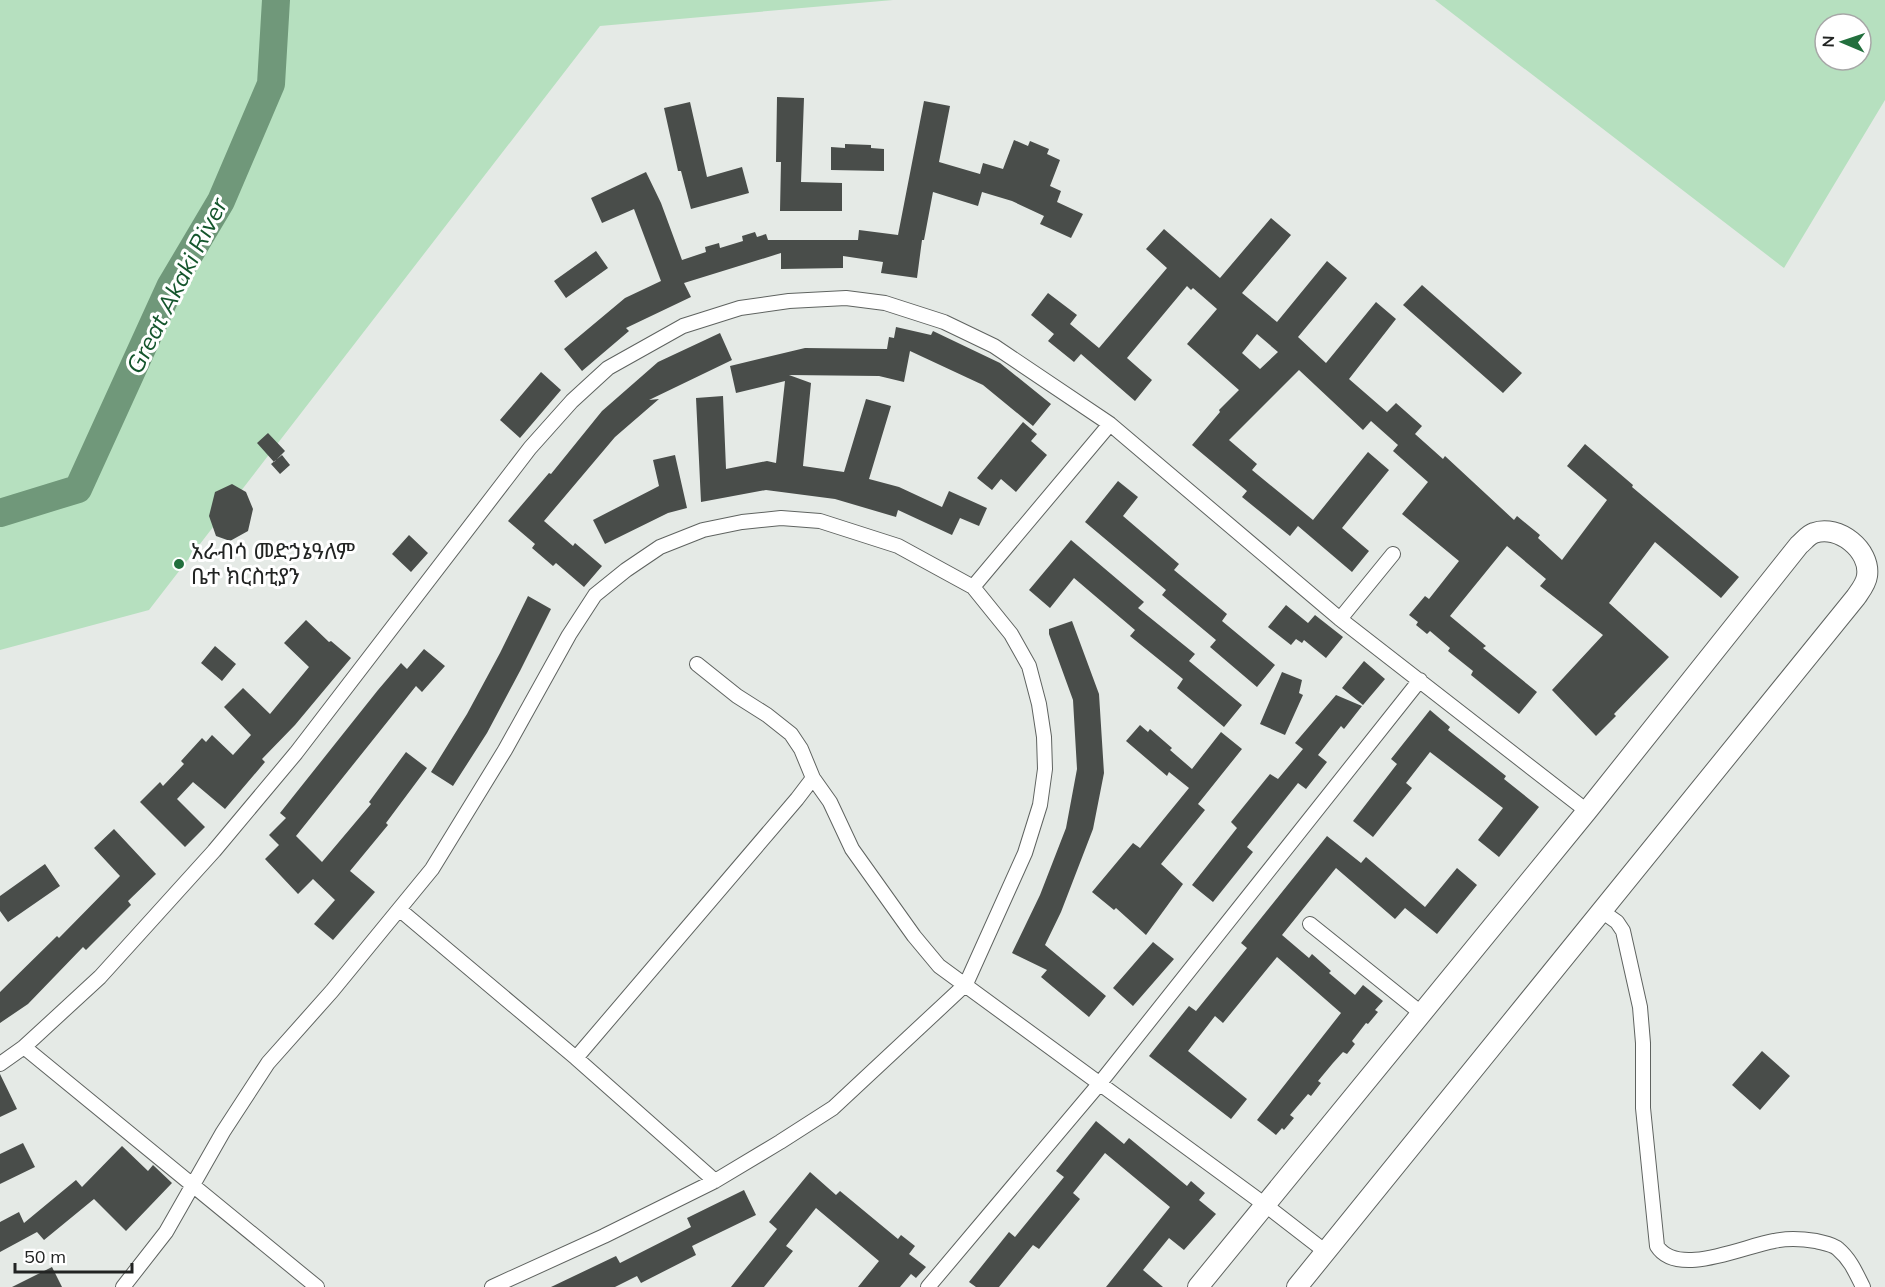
<svg xmlns="http://www.w3.org/2000/svg" width="1885" height="1287" viewBox="0 0 1885 1287" font-family="Mulish,'Noto Sans Ethiopic',sans-serif">
	<style>
		.green { fill: #b6e0bf; fill-rule: evenodd }
		.lines { fill: none; stroke-linecap: round; stroke-linejoin: round }
		.river { stroke: #70987a; stroke-width: 28 }
		.building { fill: #494d4a; fill-rule: evenodd }
		.street-casing { stroke: #5f6360; stroke-width: 16 }
		.secondary-casing { stroke: #5f6360; stroke-width: 22 }
		.street { stroke: #fff; stroke-width: 14 }
		.secondary { stroke: #fff; stroke-width: 20 }
		.poi-dot { fill: #226f3d; stroke: #fff; stroke-width: 2 }
		.labels { text-anchor: middle; stroke-width: 6; stroke-linejoin: round; paint-order: stroke }
		.poi-label { font-size: 22px; fill: #222423; stroke: #fff; text-anchor: start }
		.water-label { font-size: 24px; font-style: italic; fill: #14552c; stroke: #fff }
	</style>
	<rect width="100%" height="100%" fill="#e5eae6"/>
	<!-- green -->
	<path class="green" d="M0 0H893L600 26 149 610 0 650Z
		M1435 0H1885V100L1784 268ZM1825 24H1861V60H1825Z"/>
	<g class="lines">
		<!-- river -->
		<path class="river" d="M0 513 78 489 170 287 221 201 271 84 276 0"/>
	</g>
	<!-- building -->
	<path class="building" d="M777 97 804 98 801 182 842 183V211H780L781 162H776Z
		M924 101 950 106 939 162 980 174 983 163 1003 169 1014 140 1028 146 1030 141 1049 149 1047 154 1060 160 1050 186 1061 191 1057 202 1083 214 1071 238 1040 224 1044 216 1012 201 982 192 978 206 933 192 924 240H922L917 278 881 273 883 262 843 256V268L781 269V253L684 283 691 297 626 328 629 331 582 371 564 349 625 298 661 281 634 209 602 223 591 198 646 172 661 203 682 260 706 252 705 247 719 243 720 248 743 241 742 236 755 232 757 237 766 234 768 240H858L859 230 898 235Z
		M690 102 707 177 742 167 749 193 691 209 681 171H678L664 108Z
		M845 144 871 145V148L884 149V171L831 170V147L845 148Z
		M1271 218 1291 235 1242 293 1277 322 1327 261 1347 278 1298 337 1326 363 1376 302 1396 319 1349 379 1387 412 1396 403 1422 426 1415 434 1443 459 1445 456 1514 520 1517 516 1540 535 1538 538 1562 560 1607 500 1567 466 1585 444 1633 485 1632 487 1739 577 1721 598 1655 542 1609 603 1669 657 1614 714 1616 716 1596 736 1552 690 1603 635 1540 586 1546 579 1507 546 1450 616 1486 646 1483 648 1537 692 1519 714 1471 675 1473 671 1448 651 1450 648 1430 631 1427 634 1416 625 1418 622 1409 615 1425 596 1429 599 1459 561 1402 514 1428 482 1393 451 1398 445 1371 421 1363 430 1299 370 1229 440 1257 464 1252 470 1313 520 1368 452 1389 470 1342 528 1369 551 1352 572 1298 526 1290 536 1242 497 1247 491 1192 445 1220 412 1219 410 1239 390 1187 344 1217 309 1193 288 1191 290 1187 286 1127 358 1152 380 1135 401 1081 354 1074 362 1048 341 1054 334 1031 315 1048 293 1077 315 1070 324 1099 348 1167 268 1146 249 1164 229 1220 278ZM1257 334 1278 352 1260 369 1242 353Z
		M596 251 608 268 566 298 554 281Z
		M1422 285 1522 373 1503 393 1403 305Z
		M896 327 931 335 933 331 1000 363 1051 404 1033 426 983 385 910 351 904 382 879 376 789 375 811 383 803 466 844 472 866 399 891 406 869 479 899 487 942 507 949 491 987 508 979 526 960 518 952 535 898 510 896 517 835 499 766 490 701 502 696 398 723 396 726 469 767 461 776 463 785 381 736 393 730 366 805 348 887 349 889 337 894 338Z
		M720 333 732 360 649 400 659 399 615 437 544 521 573 546 575 543 602 566 584 587 556 563 553 566 532 548 535 544 508 521 549 473 551 474 602 411 658 362Z
		M541 372 561 390 520 438 500 420Z
		M1023 422 1037 434 1031 441 1047 455 1016 492 1001 479 992 490 977 478Z
		M268 433 285 451 274 462 257 443Z
		M282 455 290 465 280 474 271 464Z
		M675 455 687 508 668 513 605 544 593 520 659 486 653 460Z
		M1118 481 1138 497 1123 516 1179 564 1174 570 1227 614 1222 621 1275 665 1257 687 1210 647 1216 640 1162 595 1166 590 1085 522Z
		M232 484 246 492 253 509 248 531 230 541 216 536 209 516 215 492Z
		M409 535 428 553 411 572 392 554Z
		M1071 540 1144 602 1138 608 1195 654 1189 661 1242 705 1224 727 1177 688 1183 679 1130 636 1135 630 1074 578 1050 608 1029 590Z
		M528 596 551 609 520 671 487 733 453 786 431 772 467 714 500 653Z
		M1286 605 1308 623 1315 615 1343 637 1326 658 1304 640 1302 643 1296 639 1291 645 1268 627Z
		M306 620 329 642 331 641 351 658 295 725 262 759 265 762 225 809 193 782 177 799 205 827 185 847 140 802 160 782 163 786 184 764 181 761 202 738 206 742 212 735 233 755 251 735 224 707 243 688 270 714 309 667 284 643Z
		M1072 621 1099 694 1104 773 1093 829 1061 912 1045 945 1106 996 1089 1017 1041 977 1047 970 1012 953 1040 895 1066 828 1077 769 1073 700 1049 634V629Z
		M215 646 236 664 222 681 201 663Z
		M424 649 445 666 422 692 416 686 296 836 322 862 371 804 369 802 406 752 427 768 386 823 388 825 350 871 375 892 333 940 314 924 335 900 313 879 298 894 265 859 279 845 269 835 286 818 280 813 378 690 401 663 407 669Z
		M1364 661 1385 679 1363 705 1342 688Z
		M1282 672 1302 680 1299 693 1303 695 1285 735 1260 724Z
		M1336 695 1362 706 1344 729 1341 726 1318 755 1327 762 1306 789 1298 783 1247 847 1253 852 1213 902 1192 885 1237 828 1231 822 1270 774 1278 779 1303 749 1295 743Z
		M1430 710 1450 727 1448 730 1506 776 1504 779 1539 807 1499 857 1478 840 1503 808 1430 752 1406 783 1412 788 1373 837 1353 821 1397 764 1391 759Z
		M1140 725 1148 732 1150 729 1172 748 1170 750 1192 769 1221 732 1242 749 1198 804 1205 810 1161 864 1183 884 1146 935 1116 908 1114 910 1092 892 1133 843 1140 848 1189 788 1169 772 1167 776 1126 741Z
		M114 829 156 874 128 901 131 905 86 950 83 947 28 1004 0 1023V992L57 936 59 938 120 876 94 848Z
		M1327 836 1361 863 1366 857 1425 907 1457 868 1477 885 1437 934 1405 908 1395 919 1336 868 1282 935 1309 958 1312 954 1331 971 1329 973 1355 995 1363 985 1383 1001 1375 1010 1378 1012 1368 1024 1366 1023 1352 1041 1355 1044 1347 1054 1343 1052 1333 1063 1318 1081 1321 1083 1311 1096 1308 1094 1290 1115 1294 1118 1284 1130 1282 1128 1276 1135 1257 1120 1341 1013 1277 957 1223 1023 1215 1016 1188 1051 1247 1099 1231 1119 1149 1056 1189 1006 1196 1011 1247 948 1241 943Z
		M45 864 60 886 8 922 0 911V896Z
		M1153 942 1174 959 1133 1006 1113 988Z
		M1762 1051 1790 1076 1760 1110 1732 1085Z
		M0 1074 17 1109 0 1117Z
		M1096 1121 1124 1144 1129 1138 1187 1186 1191 1181 1205 1193 1199 1200 1216 1214 1184 1250 1169 1238 1143 1270 1163 1287H1106L1170 1207 1105 1153 1073 1193 1080 1199 1039 1249 1033 1245 999 1287H976L969 1282 1009 1232 1015 1237 1064 1177 1056 1171Z
		M23 1143 35 1167 0 1184V1154Z
		M122 1146 148 1171 153 1165 172 1183 126 1231 94 1199 44 1240 37 1232 0 1252V1222L19 1212 24 1223 76 1180 82 1187Z
		M810 1172 836 1195 840 1191 898 1239 901 1235 915 1246 909 1254 926 1267 916 1278 911 1274 900 1287H858L879 1261 816 1208 786 1246 793 1251 764 1287H731L777 1229 769 1222Z
		M744 1190 756 1215 692 1246 696 1255 641 1283 637 1276 615 1287H551L616 1256 620 1263 691 1227 687 1218Z
		M52 1267 62 1287H12Z"/>
	<g class="lines">
		<defs>
			<path id="street" d="M973 587 1110 424
				M1340 619 1393 554
				M697 664 737 696 767 715 791 734 801 749 813 778 830 802 852 849 914 936 939 966 1264 1204 1326 1252
				M400 910 576 1058 715 1181
				M1603 912 1617 922 1623 931 1640 1007 1643 1043V1108L1657 1246C1677 1278 1744 1246 1774 1241 1788 1238 1803 1239 1816 1241 1823 1243 1833 1244 1838 1249 1850 1259 1856 1273 1863 1287
				M1310 924 1421 1013
				M24 1047 317 1287
				M576 1058 797 799 813 778
				M0 1064 24 1047 100 977 214 851 296 753 530 448 572 401 608 368 683 326 740 308 789 301 846 298 885 303 944 322 994 346 1110 424 1340 619 1587 811
				M123 1287 166 1232 223 1132 268 1063 332 991 432 869 505 750 569 635 595 595 626 570 660 547 703 530 742 522 781 518 820 521 898 546 973 587 1011 634 1029 666 1039 704 1044 737 1045 769 1040 805 1025 853 966 984 833 1108 780 1142 715 1181 604 1236 492 1287
				M928 1287 1100 1083 1420 680"/>
			<path id="secondary" d="M1198 1287 1587 811 1799 545C1804 541 1808 535 1814 533 1838 524 1871 550 1867 576 1866 584 1860 591 1856 597L1297 1287"/>
		</defs>
		<!-- street casing -->
		<use href="#street" class="street-casing"/>
		<!-- secondary casing -->
		<use href="#secondary" class="secondary-casing"/>
		<!-- street -->
		<use href="#street" class="street"/>
		<!-- secondary -->
		<use href="#secondary" class="secondary"/>
	</g>
	<!-- markers -->
	<circle class="poi-dot" cx="179" cy="564" r="6"/>
	<g class="labels">
		<!-- poi labels -->
		<g class="poi-label">
			<text x="191" y="559">አራብሳ መድኃኔዓለም<tspan x="191" dy="25">ቤተ ክርስቲያን</tspan></text>
		</g>
		<!-- water labels -->
		<g class="water-label">
			<text transform="translate(177 286) rotate(-63)" y="8">Great Akaki River</text>
		</g>
	</g>
	<!-- north arrow -->
	<g transform="translate(1843 42) rotate(272)"><circle r="28" fill="#ffffff" stroke="#a7a7a7" stroke-width="1.5"/>
	<path d="M0-4.5L10 22L0 15L-10 22Z" fill="#226f3d"/>
	<text y="-9" font-size="16" font-weight="bold" text-anchor="middle" fill="#222423">N</text>
	</g>
	<!-- scale -->
	<path d="M15 1263v9h117v-9" fill="none" stroke="#222423" stroke-width="3"/>
	<text x="24" y="1263" font-size="18" fill="#222423" stroke="#ffffff" stroke-width="4.5" paint-order="stroke">50 m</text>
</svg>
